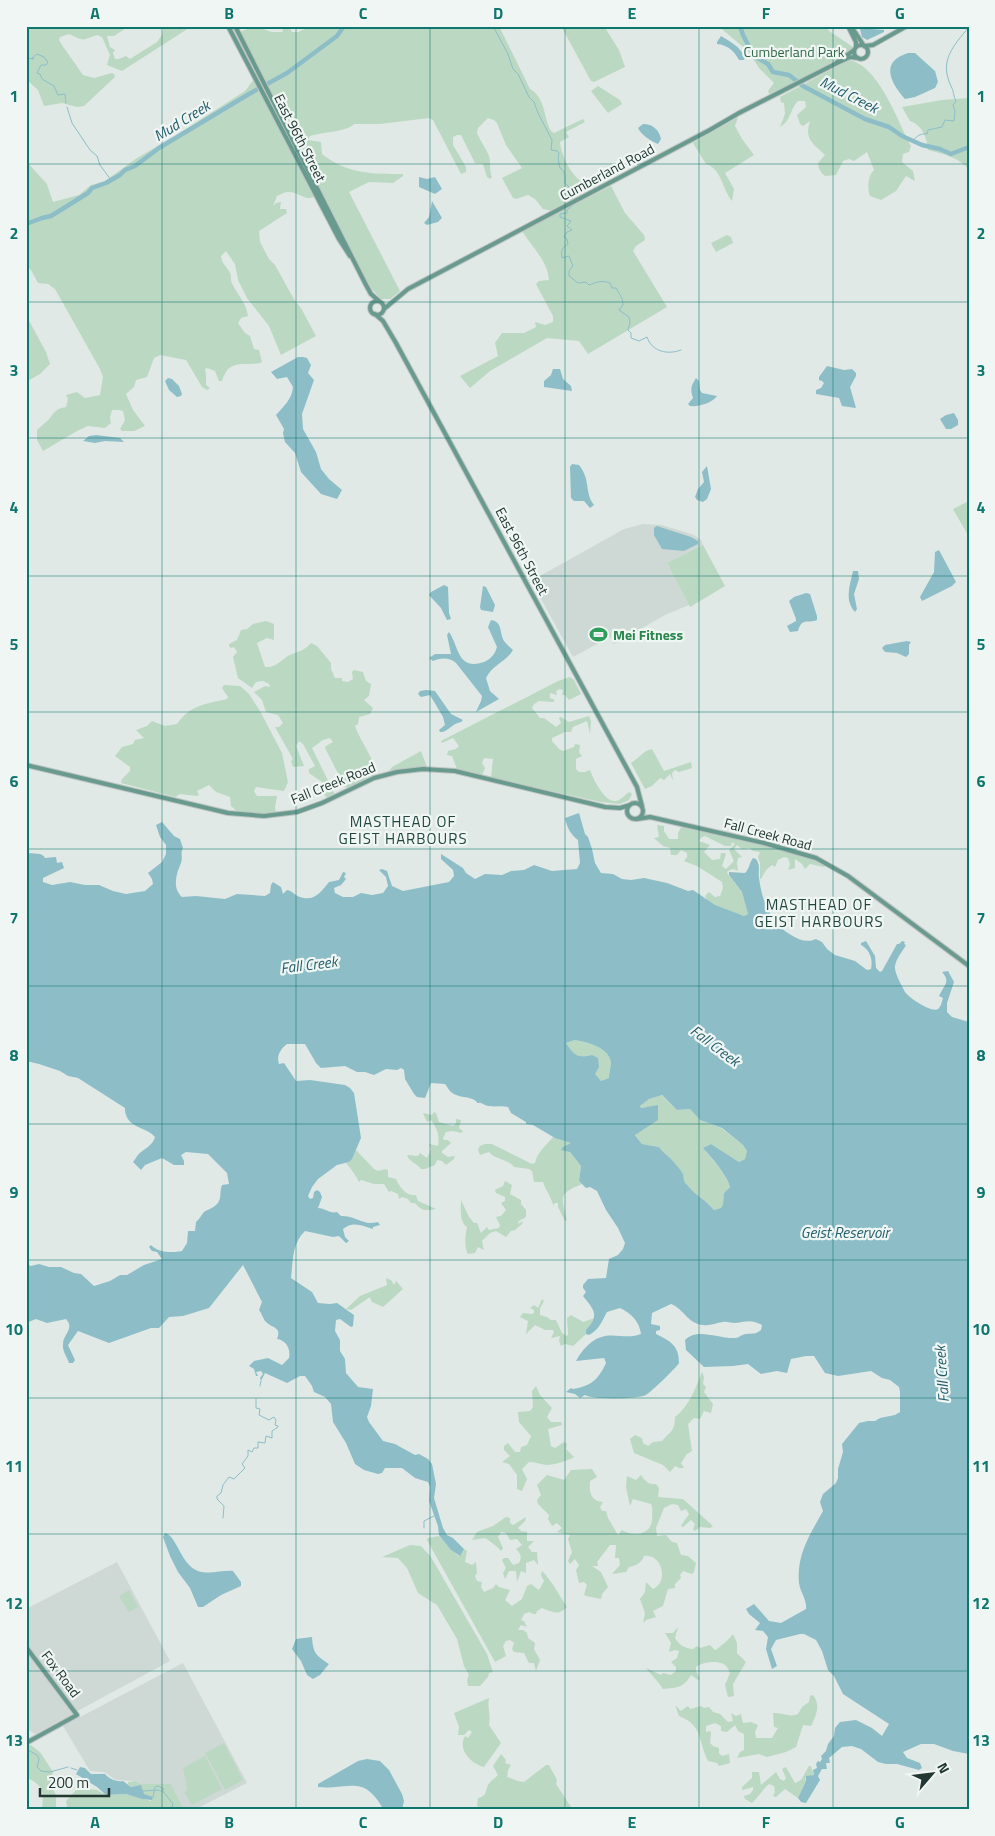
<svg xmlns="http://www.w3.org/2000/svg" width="995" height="1836" viewBox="0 0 995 1836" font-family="'Titillium Web',sans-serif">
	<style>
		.built { fill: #ced8d4 }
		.green { fill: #bbd8c3; fill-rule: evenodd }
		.water { fill: #8dbec8; fill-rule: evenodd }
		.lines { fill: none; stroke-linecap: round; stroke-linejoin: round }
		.stream { stroke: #8dbec8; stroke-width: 1 }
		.river { stroke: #8dbec8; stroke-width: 4.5 }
		.major-casing { stroke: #bdc3c2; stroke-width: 6 }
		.major { stroke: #699a8e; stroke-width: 4 }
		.grid { fill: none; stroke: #0f766e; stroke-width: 1; stroke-opacity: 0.55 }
		.labels { text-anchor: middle; stroke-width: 4.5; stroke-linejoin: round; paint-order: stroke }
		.park-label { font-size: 14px; fill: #316948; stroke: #f0f6f3 }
		.street-label { font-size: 14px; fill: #223732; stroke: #f0f6f3 }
		.leisure-label { font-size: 14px; font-weight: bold; fill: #27864d; stroke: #f0f6f3; text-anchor: start }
		.water-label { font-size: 15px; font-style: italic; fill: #245e6c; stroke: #f0f6f3 }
		.neighbourhood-label { font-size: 15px; letter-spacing: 1px; fill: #21473e; stroke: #f0f6f3 }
		.neatline { fill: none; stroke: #0f766e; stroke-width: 2 }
		.grid-label { font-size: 16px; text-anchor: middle; font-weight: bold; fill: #0f766e }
	</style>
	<rect width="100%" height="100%" fill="#e0e9e5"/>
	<!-- built -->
	<path class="built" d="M643 524 662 525 694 535 701 540 703 545 667 563 689 605 665 615 614 644 610 637 573 657 531 581 624 529Z
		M117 1562 170 1661 35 1734 26 1728V1609Z
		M183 1663 247 1783 194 1810H184L171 1784H140L136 1781 116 1780 104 1772 90 1771 63 1726Z"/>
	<!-- green -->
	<path class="green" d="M26 26H129L114 36H107L110 47 115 50 113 53 115 59H119L126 56 130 59 157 42 162 35 164 26H192L122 71 107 65 110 55 102 37 97 35C81 40 86 42 69 34L60 37 59 40 62 45 83 75 94 78 112 73 114 74 115 77 84 106 77 107 62 103 44 106 38 90 26 79Z
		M254 26 272 32H282L284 26H288L292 32H298L311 26H499L530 89C546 98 543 117 551 131L554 133 583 119 585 122 566 132 569 137 560 142C561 158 578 191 597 184L553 211 543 209 535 199 528 195 516 199 513 198 502 178 522 168 506 145 497 123 494 120 488 118 478 128 477 133C480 141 486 148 489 156 491 163 489 170 492 177L490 179 487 177 483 164 475 163 461 135H457L453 137V145L466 167V172L461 174 433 120 429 118 380 124H354C346 132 323 132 310 136L308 140 321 142 322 154C347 174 372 174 403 174V176L393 183 369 182 349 192 400 291 390 299H381L372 289 363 275 240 32Z
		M561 26H604L619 50 625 67 594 82 591 81Z
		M718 26H826L829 31 853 47 850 52 796 82 769 94 768 91 774 83 759 68 748 51Z
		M849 60C880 66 899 125 911 146L909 152 903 154 902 162 913 171 915 181 906 176 896 191 881 200 870 196C867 187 868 176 874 170L867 152 854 161 849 159 843 161 836 175 825 176C820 172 819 169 818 163L825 155C813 143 804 140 810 121L803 126 800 124 797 115 806 107 805 101H798C790 109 791 121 780 127L785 114 784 103 781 102 780 97Z
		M255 78 311 189 310 191H312L314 197C304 201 299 192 289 192 285 192 281 194 277 196L273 206 276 203 281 202 280 209H286L287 213 259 231 260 242 269 259 275 265 295 301 301 308 316 336 281 355 269 326 247 298 238 280 235 264 226 251 221 256C222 265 227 266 230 273 231 273 231 280 231 281 236 294 246 301 248 316L241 318 238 323 245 333 250 336 254 349 259 350 262 362C251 367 231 359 225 374 223 376 223 379 222 381H219L215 371 207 368 205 369 206 375V385L210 388 207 390 202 387 186 360 160 355 154 358 147 377 136 380 134 387 126 394 133 410 145 426 134 431H122L120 429 125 420 123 411 119 410H112L110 417 111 423 105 428 88 426 77 431 43 451 37 440V430C41 426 47 422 50 418 55 411 56 409 66 407L68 399 66 395 77 392 85 398 100 395 103 377 100 369 55 289 48 284 38 283 31 270 26 265V161L47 184 53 202 79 195 91 185 105 181 137 158 175 136 245 91Z
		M598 86 620 100 622 104 608 113 591 91Z
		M969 98V169C957 157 944 154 928 150 927 137 922 125 910 121L902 107 942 100Z
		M738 117 735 126 742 139 754 155 725 173 734 189 732 201C722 189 722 169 706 164L693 143Z
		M611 186 625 213 644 235 645 240 636 246 633 251 667 307 588 354 579 341 547 338 490 371 470 388 460 376 498 356 495 343 502 333H524L536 327 535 322 545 325 553 322V316L536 284 539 281 549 280C548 261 531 246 522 231Z
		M727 235 731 237 733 243 716 252 711 243Z
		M26 315 46 352 50 364 40 374 26 382Z
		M969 501V537L953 509Z
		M703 545 725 586 690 607 667 563Z
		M266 621 274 624V640L267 638 257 643 265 667C277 668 280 660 290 655 299 651 304 651 311 643L317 646 331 663V669L335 678H342V681L348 682 353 679 352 672 354 670 363 672 366 681 371 684 369 696 364 700 373 708 370 714 359 717 358 724 355 726C361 742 371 755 377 771L373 775 349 788 345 787 325 748 326 746 333 742 330 738 323 740 312 748 335 795 327 798 325 795 322 794 324 790 322 782 309 773V769L315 766 303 744 299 741 296 746 304 766 293 767 291 761 293 759 275 727H279L283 723 278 715 266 712 262 700 254 692 265 686 270 687 269 684 263 681 256 682 252 688 238 678 233 657 237 652 234 647 231 648 229 646V644L237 640 241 630 247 629 253 624Z
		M570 677 574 680 581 694 569 700 565 695H562L563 690 560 689 556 691 557 695 550 693V698L555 700 553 702 539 701 534 704 532 708 540 718H544L556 727 561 723 559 718 561 717 569 722 589 716 591 721 590 734 587 721 573 727 571 732H565L552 738V741L559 749 563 751 574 747 575 744 580 745 579 752 582 756 576 759V769L579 772H585L590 770C593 779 605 803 616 801 621 800 625 795 629 792L632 794 629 800 620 804 601 802 491 778 493 759 484 758 482 763 485 768 482 775 457 769 452 756 447 755 448 751 456 749 459 746 453 738 442 743 441 741 558 681Z
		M224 685 240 686 249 694 260 711 282 753 288 782 284 791 256 787 254 791 257 796H277L275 807 276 813 248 814 238 812 231 806 230 797 216 792 209 785 197 791 199 795 197 796 180 794 175 797 121 783 122 779 130 771V767L115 756 122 747 133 744 135 740 144 738 136 730 147 726 152 721 165 726 177 724C190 705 206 704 227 699L228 697 222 688Z
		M652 749 664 771 691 762 692 768 679 772 675 770 672 773 673 781 670 774 664 780 660 778 652 786 645 789 631 763C639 758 643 751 652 749Z
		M421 751 427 767 389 771 392 767Z
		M657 825 664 826V831L669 839H678V833L682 826 766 845 812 858 825 866 824 867 810 864 805 869 802 864 795 859V868L788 870 790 864 788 858 784 857 778 860 775 867 772 865 766 870 761 879H760V863L758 857 760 852 753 851 750 848 742 849 737 845 734 849 742 857 738 858 737 863 738 871 733 869 728 871 727 873 742 892 748 914 744 916C732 912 711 908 705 896L709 892 715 897 720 896 723 888 722 882 697 866 684 861 687 857V853L681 850 677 855H671L670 848 663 846 654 838 659 837ZM705 836 725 846H731L732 842 735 844 729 850 734 861 726 869 722 866 726 854 724 853H721L720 859 712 860 704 852 710 845 699 841 702 837Z
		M575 1040C587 1042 608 1047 611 1062 611 1066 609 1073 609 1078L601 1081 594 1074 592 1055C577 1058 575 1056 566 1043Z
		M661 1095 677 1110 690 1109 700 1120 721 1128 743 1145 747 1151 745 1159 739 1162 711 1144 703 1148C712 1159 726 1174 730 1187L724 1193 723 1204 721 1208 714 1210C706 1200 696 1195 687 1186 681 1179 678 1169 673 1161 669 1156 663 1153 659 1147L642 1144 635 1134 658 1119 647 1107 641 1108 640 1106 649 1099Z
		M434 1112 436 1113 439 1122 453 1126 456 1123V1119L461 1120 459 1128 463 1131 461 1133 453 1131 446 1132 443 1138 444 1140H448L451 1143 442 1151V1153L448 1157 455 1156 454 1159 446 1165 442 1161 437 1160 435 1165 425 1169H421C417 1163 410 1163 407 1155L418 1156 420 1153 427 1158 431 1149 429 1144 438 1146C440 1136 437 1128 431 1120L427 1122 423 1113 432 1115Z
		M553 1137 572 1143 570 1152 581 1166 579 1181 582 1184C558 1194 561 1196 567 1220L565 1221 558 1207V1203H555L553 1205C551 1196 546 1191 543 1182H534L532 1171 529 1169 514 1167C508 1159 496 1160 489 1152L480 1155 478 1150 480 1146 485 1144H492L532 1164 535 1163C538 1151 545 1147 553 1137Z
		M356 1150 374 1169 378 1171 386 1169 388 1171V1177L396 1179C399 1187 407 1197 416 1195L418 1201 436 1209C426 1211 421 1211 415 1203H411L408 1199 402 1197 399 1199 398 1194 391 1191 389 1192 384 1184H374L361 1180 359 1182C356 1175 351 1169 346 1163L349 1162Z
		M505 1181 512 1185 510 1194 521 1200V1204L526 1210V1217L519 1221 518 1224 523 1221 522 1224 515 1230 511 1231 506 1237 496 1231 490 1233 482 1241 484 1250 478 1247 475 1253 468 1254C464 1247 465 1236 467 1227 459 1222 461 1208 461 1200L469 1217 474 1223H477L481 1233 487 1227 489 1230 499 1228 500 1225 496 1217 501 1216 506 1210 501 1203 505 1201V1197L496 1193 495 1190 503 1186Z
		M386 1278 391 1280 394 1285 396 1281 403 1289 383 1307 372 1302 370 1297 351 1310 346 1309 360 1296 387 1285Z
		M542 1299 544 1301 540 1308V1315L547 1317 551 1320H556L562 1333 567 1336 568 1334 567 1318 571 1315 583 1322 595 1318 593 1323 586 1330V1334L573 1346 565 1344 561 1346 559 1341 560 1336 551 1338 554 1332 553 1330H545L535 1325 526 1334 528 1321 520 1317 523 1313 532 1314 534 1313V1310L530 1308 534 1305 538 1308Z
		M702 1372 704 1377 703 1384 706 1387 704 1392 713 1404 711 1413 704 1411 700 1419 694 1418 688 1424 692 1451 687 1454 681 1463 684 1468H679L675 1466 670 1472 663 1465 634 1453 630 1439 635 1435 642 1438 643 1443 648 1446 653 1442 662 1441C671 1431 675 1431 675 1417 689 1407 696 1387 702 1372Z
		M536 1386 540 1395 552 1408 547 1417 551 1422H561L562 1425 548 1429 551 1446 555 1448 564 1442 567 1444 566 1449 574 1457C567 1461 555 1465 546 1465 540 1464 535 1462 529 1462L522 1469 527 1479 522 1491 517 1489V1475L509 1464 502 1462 510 1456 504 1450V1446L508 1443 515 1452H520L521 1447 527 1445 531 1436 519 1422 518 1412 530 1411 533 1407 532 1391Z
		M592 1469 597 1477 590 1481C589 1491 590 1501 603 1502L600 1507 602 1511H606L608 1518 618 1535 622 1530C636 1538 654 1534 652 1515 652 1510 653 1508 651 1504L633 1499 630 1506 626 1487 627 1476 636 1480 641 1475C645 1481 649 1485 656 1484L659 1488 658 1497 683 1499 713 1526 710 1528 700 1527 695 1531 693 1529 695 1524 691 1520 683 1527 681 1526 689 1514 686 1509 681 1511 678 1505 672 1504 664 1508 656 1528 657 1536 666 1535 672 1542 677 1543 681 1555 688 1556 696 1563 694 1572 692 1574 683 1571 680 1575 681 1578 675 1584V1588L668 1589 663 1606 653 1611 656 1617 646 1620 643 1623 645 1613 640 1599 645 1592 646 1582 653 1589C670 1581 661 1553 644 1556 642 1563 635 1566 629 1567L626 1572 612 1574 620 1565 619 1558H615L616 1545H610L597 1562 598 1566H592L601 1572 608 1587 602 1594 601 1599 586 1596 584 1595 587 1585 584 1582 579 1583 576 1570 579 1565 575 1559 570 1564 568 1561 572 1552 568 1539 570 1535 557 1532 562 1528 557 1523 552 1526 548 1519 549 1515 538 1504 537 1500 541 1495 537 1485 547 1475 564 1480 571 1470Z
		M506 1517 510 1518V1523L513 1525 526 1517 525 1521 518 1528 521 1531 527 1532V1541H534L528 1547 532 1552H537L538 1565 534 1560 526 1563V1573L521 1571 517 1582 516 1571H509L505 1579 503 1573 506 1568 502 1560 504 1558H508L513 1565 519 1563C522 1557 521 1554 516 1549L522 1545 517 1539 510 1540 506 1533 501 1532 498 1537 503 1548 501 1551C499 1548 489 1540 485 1538L472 1540 477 1532 493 1526Z
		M439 1536C447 1543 450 1550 459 1556L464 1549 467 1551 465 1562 472 1565 476 1562 477 1573 475 1576 477 1581 482 1582 481 1587 484 1592 493 1588 496 1584 499 1587 510 1590 505 1600 512 1606 522 1599 527 1586 531 1584 539 1590 544 1581 541 1575 542 1571C552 1581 559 1595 567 1607 559 1616 552 1612 542 1608L537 1611 536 1614H533L529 1612 524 1614 521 1620 524 1621 527 1627 521 1625 518 1630H523L527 1633 528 1638 535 1643 534 1649 540 1660 536 1671 534 1663H529L524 1653 514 1652 512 1649 514 1643 510 1640 506 1641 503 1646 506 1656 495 1662 427 1540 428 1538Z
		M410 1545 421 1546 431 1557 487 1654 493 1672 489 1673 488 1677 480 1686H468L467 1680 469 1675 464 1666 457 1639 437 1605 418 1593 407 1568 398 1558 382 1557Z
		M129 1590 138 1607 129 1612 119 1596Z
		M678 1627 675 1638C679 1645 686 1649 693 1649L697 1646 700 1648 710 1645 715 1650C719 1648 731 1638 733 1634L737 1643V1653L746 1662 733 1684 734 1696 728 1697 725 1685 730 1673C729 1671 728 1668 726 1666 720 1659 701 1662 696 1667V1671L700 1679 698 1680 691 1675C684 1687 678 1688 663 1689 658 1681 652 1676 646 1668L661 1675 663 1673 671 1675 676 1671V1667L671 1662 677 1658 679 1651 675 1650 669 1652 671 1643 665 1633H673Z
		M813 1695C821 1705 816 1716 811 1726L803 1725 796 1747 786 1752 767 1757 759 1754 737 1758 740 1752 744 1750V1734L738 1731 735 1725 727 1732 721 1731V1726L715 1723 706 1726V1732L710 1731 711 1733 710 1743 713 1746 719 1748V1753L722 1756 729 1754 730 1763 719 1766 717 1763 708 1761C698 1741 703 1725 679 1716L675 1705 681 1711 688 1706 690 1709 701 1706 704 1708 709 1707 713 1712 720 1714 728 1722 733 1721 731 1713 736 1716 741 1714 743 1723 751 1722 758 1725 755 1732 756 1738H772L778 1728 774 1727 773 1713C783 1712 789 1718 798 1714L802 1707 809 1702 810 1696Z
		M489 1698C487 1708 491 1713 489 1725L501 1743 484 1767C471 1764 457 1749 465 1736L468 1738 472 1732 469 1730 464 1735H458L459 1727 454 1713Z
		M224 1743 243 1780 225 1790 205 1753Z
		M31 1745 40 1752 53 1772 50 1784 56 1795V1810H30L42 1808C44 1789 43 1786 26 1777V1747Z
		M501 1754 506 1760 505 1763 511 1765 508 1770 507 1777 518 1781 524 1782 546 1765H549L557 1780 556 1784 573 1810H485L477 1806 478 1798C487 1796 485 1792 488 1785 490 1782 495 1778 498 1775L493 1766Z
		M205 1756 222 1789 192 1805 184 1792 187 1791C187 1788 184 1771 183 1768Z
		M809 1766H811L814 1775 805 1778 806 1781 798 1798 785 1789 776 1797 773 1796 775 1792 774 1786 769 1784C762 1790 759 1797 752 1803L745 1799 744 1796 750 1794 753 1790V1787L742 1790V1787L752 1778V1772H759L761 1785 776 1772 780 1779 784 1781 786 1778 782 1769 786 1767 795 1783 801 1780Z
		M136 1781 140 1784H171L184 1810H68L66 1801 78 1788 97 1790 106 1795 126 1794 151 1801V1798L144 1794 137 1786 131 1787 128 1784V1782Z"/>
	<!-- water -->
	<path class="water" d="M861 28 884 30V32L867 40 862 37 860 29Z
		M721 36C731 42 739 46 745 57L744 60H739C734 51 728 45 717 44V42Z
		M908 53H915L935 71 938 82 935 88 915 97 905 99C891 83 879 62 908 53Z
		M643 124C653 124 659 130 661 139L658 144C651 141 641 135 638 128Z
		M419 177 427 179 435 177 442 189 435 194 419 187Z
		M432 201 442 218 438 222 427 225 424 223 429 217Z
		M298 357H303L307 358 311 365 308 373 314 380 302 414 303 429 316 452 321 469 329 479 342 490 337 499 321 494 301 472 295 453 285 442 283 433 284 429 276 415C284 406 292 399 293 387L287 377 277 379 271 372Z
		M827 366 844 370 852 369 856 373V376L850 387 856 408 842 406 839 398 816 394V390L821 388 824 383 822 381 819 380V377Z
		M553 369H560L563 379 571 386 572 391 544 387V381L551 375Z
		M168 378 172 379 179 386 182 394 181 396 177 397 169 390 165 381Z
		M696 378 699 381 700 390 702 393 717 396C712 403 699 407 690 406L688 404 693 398C690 389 691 386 696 378Z
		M954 413 958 420V425L951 429H946L940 419 946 415Z
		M96 435 120 438 124 442 105 441 95 443 83 441 89 436Z
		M572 464 579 465C591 480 584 492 594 505L590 508 584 501H574L571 498 570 467Z
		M707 466 711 489 707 499 703 502 697 500 695 497 698 489 704 482 702 472Z
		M657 526 691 537 698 541V544L684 551 662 549 654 535V528Z
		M939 550 956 582 952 586 922 601 920 597 934 572 935 552Z
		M853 571H858L859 579 854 594 857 609 855 612C844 600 850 585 853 571Z
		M444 585 448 587 449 613 451 619 447 620 441 608 429 595 431 592Z
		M483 586 486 587 495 605 493 612 481 610 480 607Z
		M806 593 810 594 817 616V620C807 624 802 617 798 631L790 632 787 626 796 621V619L789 601 794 597Z
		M491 620C503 622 499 632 504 641 506 644 510 647 513 650 506 662 492 665 486 678L490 691 499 699 476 712 481 701 482 696 456 663C449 657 440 658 433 661L429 658 435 654H451L447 635 449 632C459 646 457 671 484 662 491 659 495 654 497 647L488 627Z
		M907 641 911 642 909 645V654L906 657 897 653 885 652 882 648 885 645Z
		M426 690 435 691 451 714 463 720 461 722C451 724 447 733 440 732L439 730 445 725 443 717 430 695 421 697 418 694 420 691Z
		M579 813 585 834 588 837 592 849 595 863 601 873 613 874 622 879 631 880 644 878 667 883 688 891 693 890 715 905 744 916 748 914 742 892 729 875V872L745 873C750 868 749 863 753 858 756 859 757 859 758 863 760 867 758 873 759 878 762 901 770 922 791 935 799 940 807 943 816 939L822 942 827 949 835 955 855 961 867 970 871 969C873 959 870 950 861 945V943L866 941 875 956 876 968 880 972 882 971 897 944H899L902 941 905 942 904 944 906 945C902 952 896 959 895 966 894 973 902 986 905 992 909 998 932 1013 938 1009 941 1007 942 1001 943 998L939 996C944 985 951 982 942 972L948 971 954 982 947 1003V1012L952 1017 969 1022V1754L953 1751 934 1744H921L903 1752 907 1758 920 1763 922 1768 919 1770 897 1764H886L878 1762 861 1749 852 1746 842 1747 829 1758 830 1763H826L827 1769H822L818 1776 820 1780 806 1803 801 1802 798 1798 806 1781V1776L814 1775 813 1770 817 1768 816 1764 818 1761 820 1762 822 1759 821 1756 826 1751 828 1744 834 1736 835 1728 840 1722 856 1720 872 1728 882 1736 889 1724 843 1694 834 1676 828 1670 822 1651 816 1640 804 1634H800L776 1640 771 1649 777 1666 772 1669 766 1649 768 1637 763 1631 755 1630 760 1623 749 1614 746 1609 754 1604 769 1621 781 1623 806 1609C807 1599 800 1592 799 1583 796 1555 811 1533 823 1511L820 1502 823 1494 836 1483 838 1478V1469L843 1452 842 1444 859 1423 868 1421H875L880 1418 895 1415 900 1412V1392L899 1387 890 1380 882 1378 871 1371 838 1376 825 1373 814 1356H806L791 1359 787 1373 777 1371 761 1374 748 1364 733 1366 704 1367 686 1350 685 1340C697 1327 719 1339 735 1338 739 1338 742 1334 746 1334 753 1333 755 1335 761 1330L762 1325C750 1319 747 1322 735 1323 731 1323 727 1321 723 1322 716 1323 710 1326 703 1325 688 1324 684 1309 671 1304L652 1313 651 1324 660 1326V1330L656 1331V1334C670 1341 679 1345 679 1363 676 1368 650 1393 646 1395 638 1399 592 1400 585 1395L580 1398 575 1394 566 1392 571 1388 573 1389C591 1386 598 1380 606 1363L604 1358 576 1361C582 1350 592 1338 605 1336 617 1334 630 1339 641 1334 639 1321 632 1314 620 1308L607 1312C602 1321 599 1330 589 1335L586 1334V1330C600 1315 594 1310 583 1296L586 1292 583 1288V1285L588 1279 606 1278 609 1259 618 1255 623 1249 625 1243 618 1228 606 1210 597 1191 590 1187 586 1188 579 1181 581 1166 570 1152 561 1150 563 1147 571 1143 555 1138 533 1125 526 1124V1122L511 1113 508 1107C500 1105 493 1108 485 1105 478 1102 483 1103 477 1103V1102C470 1095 457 1099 450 1091 448 1089 447 1086 445 1084L431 1083 425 1098 417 1097 414 1094 405 1079 404 1070 401 1068 397 1070 386 1069 374 1075 365 1072H357L345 1066 321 1068 316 1063 305 1044H287C281 1049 276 1055 279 1064L284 1063 296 1081 310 1080 345 1085 350 1088 354 1093 361 1138 352 1159 349 1162 337 1165 318 1179 312 1187 308 1196 310 1199 313 1198 314 1192 317 1190 320 1192 322 1197 318 1208C325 1208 330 1214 337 1212L341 1216C358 1216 362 1226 378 1222L380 1225 373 1227V1229C362 1225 352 1221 343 1229L345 1237 349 1241 346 1243 339 1236 333 1237 305 1231C292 1243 293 1261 291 1278L312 1292 318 1303 330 1304 337 1303 354 1315 353 1326 351 1327 340 1319 336 1320 335 1331 340 1340V1351L345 1359 346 1373 358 1387 373 1389 371 1406 367 1417 369 1422 383 1441 395 1444 415 1455 419 1454 428 1459 432 1464 436 1484 434 1498 443 1528 447 1535 453 1538 464 1549 460 1556 451 1550 439 1535 438 1526 429 1501 430 1487 428 1482 415 1478 402 1468H385L382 1473 378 1474 364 1470 355 1464 346 1443 333 1422 331 1404 325 1397 314 1392 312 1386 305 1376H300L287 1383 265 1373 261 1381 260 1378 263 1374 261 1371 256 1372 258 1376H256L254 1369 249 1366 254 1361 268 1358 282 1365 289 1358C291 1349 286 1340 277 1339 282 1326 272 1329 265 1321 263 1318 261 1312 259 1310L262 1302 243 1265 209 1308 183 1316 169 1317 159 1328H151L109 1343 78 1331 68 1345 75 1360 73 1363H69C67 1357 62 1351 63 1344 63 1334 75 1329 66 1319L47 1323 36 1319 26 1323V1264L31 1266 39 1264 49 1267H61L74 1273 81 1274 94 1286 110 1281 120 1275H127L144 1265 162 1259 157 1252 152 1251 149 1247 151 1245C158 1253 172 1253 182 1251L187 1243 188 1231H195L196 1222C200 1219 201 1215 204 1212 210 1208 218 1207 220 1198 221 1193 220 1190 222 1185L229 1184 227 1173 208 1154 186 1152 181 1155 184 1161V1165H174L162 1158 145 1165 141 1170 133 1162C135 1160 136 1157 138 1155 143 1149 153 1146 155 1137 148 1128 130 1128 126 1115 125 1113 125 1110 125 1108L78 1078 68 1076 60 1071 39 1064 26 1061V853C33 854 42 852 45 858L56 857 57 863 62 862 64 868 43 878V882L52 885 70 882 85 885H99L113 891 126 894 145 891 153 884 152 879 148 873 162 862 166 854V845L160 837 156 825 162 822 174 836 180 839 183 848C180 853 183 858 181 863 176 874 172 888 182 897L196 896 225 899 237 894 265 896 270 893 271 885 273 882 281 887 283 894 287 890C293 891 294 895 300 897 314 902 321 892 329 882L339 880 343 872 346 873 344 877 346 879 341 885 334 888 335 893 343 897H353L361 893 372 895 383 893 388 886 386 877 379 870 382 869 387 871 392 886 403 891 449 882 454 876 453 870 441 859V854L463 868 466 873 475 879 485 874 502 875 511 871 524 870 534 865 552 871 577 869 580 863 578 840C570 834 567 827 565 818ZM575 1040C587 1042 608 1047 611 1062 611 1066 609 1073 609 1078L601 1081 595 1074 599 1067 598 1058 592 1055C577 1058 575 1056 566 1043ZM662 1095 677 1110 690 1109 700 1120 722 1128 743 1145 747 1151 745 1159 739 1162 711 1144 703 1148C712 1158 727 1175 730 1187L724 1193 723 1204 721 1208 714 1210C706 1200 695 1195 687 1185 683 1181 684 1179 683 1174 681 1170 676 1165 673 1161 669 1156 663 1153 659 1147L642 1144 635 1135 658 1120V1105L641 1108 640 1106 649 1099Z
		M165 1533C177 1536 181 1565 198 1571 209 1575 222 1570 233 1571L241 1582V1586L221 1595 203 1607H198L190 1588 178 1572 170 1556 163 1537Z
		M312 1637C313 1652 315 1655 329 1664L320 1675 313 1679 307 1675 301 1661 292 1649 296 1639Z
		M367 1759 380 1761 389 1770 402 1794 404 1801 402 1810H384C363 1773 350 1790 318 1787V1784L358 1761Z
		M80 1767 85 1768 91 1774H105C109 1779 116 1782 123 1781L131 1787 141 1785 144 1794 153 1797 152 1800 142 1799 126 1794 106 1795 97 1787 76 1774Z"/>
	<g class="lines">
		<!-- stream -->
		<path class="stream" d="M493 26 508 54 513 69 518 74 529 97 534 102 538 113 552 140 551 150 557 151 559 153 558 159 560 168C566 171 565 178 565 183L574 192 572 197 573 200
			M26 58 34 59 32 58 37 54 44 57 48 62 46 65H41L37 73 40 74 42 79 54 86 58 95 65 94 66 103
			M67 107 72 123 90 150 97 156 100 165 111 180
			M914 140C916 136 922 133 927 134L928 130 942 127 945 120 954 121 955 111 953 105 956 101C953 96 954 91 951 86 939 61 953 46 969 27
			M574 204 567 210V213L560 214V217L571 221 567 226 572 230 567 232 564 237 567 239 568 244C561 249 561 250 562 258L569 256 573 266 569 271V276L578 283 586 282 589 285C597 282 602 280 610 283L612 288H616C619 294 623 297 623 305L619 310 629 317 630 323 628 330 631 333V338L639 341 647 337C652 352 668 355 681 350
			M260 1386 261 1381
			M223 1518 224 1506 217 1499V1496L221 1493 223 1485 229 1477 234 1479 245 1468 242 1464 248 1456V1450L252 1452 254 1448H258V1442L265 1443 266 1436 272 1438V1431L278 1427V1426L275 1425 276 1420 274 1417 269 1420 259 1415 260 1409 256 1408V1399
			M424 1528V1521L434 1516
			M26 1749 37 1755 39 1759 37 1767 41 1771 50 1772 68 1767
			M71 1768 77 1770
			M143 1791C163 1790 160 1787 173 1804L171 1810
			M153 1797 155 1787 158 1786 164 1789 163 1791"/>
		<!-- river -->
		<path class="river" d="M740 26 743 35 754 56 768 64 773 72 789 75 803 86 865 119 889 127 902 136 922 145 940 149 951 154 969 147
			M26 224 42 218 51 216 88 193 92 188 106 183 120 175 125 170 135 166 159 148 249 94 287 73 337 36 344 26"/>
		<defs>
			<path id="major" d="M228 26 339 239 350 256
				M235 26 365 283 371 294 379 301
				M851 26 864 46
				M849 28 856 42V47
				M854 52a7 7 0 1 1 14 0a7 7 0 1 1-14 0Z
				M865 46 873 45 907 26
				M836 63 854 50
				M370 308a7 7 0 1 1 14 0a7 7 0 1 1-14 0Z
				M384 309 408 289 708 131 739 113 835 64 850 57 858 58
				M375 314 383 321 396 343 637 787 642 806
				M26 765 228 813 264 816 297 812 322 803 374 778 397 772 423 769 455 771 605 807 620 808 630 805
				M627 811a8 8 0 1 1 16 0a8 8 0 1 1-16 0Z
				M637 819 650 817 764 843 816 858 848 876 969 966
				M26 1647 77 1715 26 1743"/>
		</defs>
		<!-- major casing -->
		<use href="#major" class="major-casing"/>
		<!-- major -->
		<use href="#major" class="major"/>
	</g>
	<!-- grid -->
	<path class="grid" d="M162 26V1810M296 26V1810M430 26V1810M565 26V1810M699 26V1810M833 26V1810M26 164H969M26 302H969M26 438H969M26 576H969M26 712H969M26 849H969M26 986H969M26 1124H969M26 1260H969M26 1398H969M26 1534H969M26 1671H969"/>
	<!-- icons -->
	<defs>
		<symbol id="stadium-bare" viewBox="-9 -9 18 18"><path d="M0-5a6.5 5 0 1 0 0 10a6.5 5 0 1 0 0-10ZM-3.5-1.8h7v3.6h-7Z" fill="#2e9e5b" stroke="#f0f6f3" stroke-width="2.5" paint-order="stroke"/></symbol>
	</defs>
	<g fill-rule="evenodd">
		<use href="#stadium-bare" x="586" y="622" width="25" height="25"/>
	</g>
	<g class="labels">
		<!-- park labels -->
		<g class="park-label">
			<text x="794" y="57">Cumberland Park</text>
		</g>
		<!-- street labels -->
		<g class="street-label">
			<text transform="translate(300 138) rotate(63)" y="5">East 96th Street</text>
			<text transform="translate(607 172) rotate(-28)" y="5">Cumberland Road</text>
			<text transform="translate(522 551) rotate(62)" y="5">East 96th Street</text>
			<text transform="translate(333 783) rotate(-22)" y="5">Fall Creek Road</text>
			<text transform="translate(768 834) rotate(15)" y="5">Fall Creek Road</text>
			<text transform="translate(61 1674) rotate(53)" y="5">Fox Road</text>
		</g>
		<!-- leisure labels -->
		<g class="leisure-label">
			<text x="613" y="640">Mei Fitness</text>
		</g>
		<!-- water labels -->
		<g class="water-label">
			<text transform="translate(849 95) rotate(27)" y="5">Mud Creek</text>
			<text transform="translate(182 121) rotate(-32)" y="5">Mud Creek</text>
			<text transform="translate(309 965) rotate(-7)" y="5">Fall Creek</text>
			<text transform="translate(715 1046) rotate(37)" y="5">Fall Creek</text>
			<text x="845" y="1238">Geist Reservoir</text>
			<text transform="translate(942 1374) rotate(-94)" y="5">Fall Creek</text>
		</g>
		<!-- neighbourhood labels -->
		<g class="neighbourhood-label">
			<text x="403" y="827">MASTHEAD OF<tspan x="403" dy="17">GEIST HARBOURS</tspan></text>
			<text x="819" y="910">MASTHEAD OF<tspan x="819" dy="17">GEIST HARBOURS</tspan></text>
		</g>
	</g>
	<!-- border -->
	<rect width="995" height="1836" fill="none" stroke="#f0f6f3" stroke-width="55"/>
	<!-- north arrow -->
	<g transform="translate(932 1774) rotate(62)" stroke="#f0f6f3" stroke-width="4" paint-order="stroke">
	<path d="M0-4L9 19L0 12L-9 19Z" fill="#223732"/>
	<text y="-8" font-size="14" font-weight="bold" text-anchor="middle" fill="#223732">N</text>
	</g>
	<!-- scale -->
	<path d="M40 1788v8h69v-8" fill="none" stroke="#223732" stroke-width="2.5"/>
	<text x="48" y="1788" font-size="15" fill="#223732" stroke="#f0f6f3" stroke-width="4" paint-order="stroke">200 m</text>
	<rect x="28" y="28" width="940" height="1780" class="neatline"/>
	<g class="grid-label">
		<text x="95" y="19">A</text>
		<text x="229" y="19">B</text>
		<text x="363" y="19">C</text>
		<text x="498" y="19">D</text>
		<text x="632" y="19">E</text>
		<text x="766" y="19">F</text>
		<text x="900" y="19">G</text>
		<text x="14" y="102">1</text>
		<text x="981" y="102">1</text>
		<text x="14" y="239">2</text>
		<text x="981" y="239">2</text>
		<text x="14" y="376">3</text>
		<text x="981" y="376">3</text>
		<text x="14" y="513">4</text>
		<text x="981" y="513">4</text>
		<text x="14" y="650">5</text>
		<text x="981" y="650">5</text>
		<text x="14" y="787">6</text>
		<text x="981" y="787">6</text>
		<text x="14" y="924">7</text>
		<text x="981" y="924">7</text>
		<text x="14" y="1061">8</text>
		<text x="981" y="1061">8</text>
		<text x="14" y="1198">9</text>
		<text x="981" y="1198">9</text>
		<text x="14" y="1335">10</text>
		<text x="981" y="1335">10</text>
		<text x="14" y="1472">11</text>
		<text x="981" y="1472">11</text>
		<text x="14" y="1609">12</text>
		<text x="981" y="1609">12</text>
		<text x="14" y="1746">13</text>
		<text x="981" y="1746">13</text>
		<text x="95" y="1828">A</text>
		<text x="229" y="1828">B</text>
		<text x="363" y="1828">C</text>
		<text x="498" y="1828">D</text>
		<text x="632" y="1828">E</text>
		<text x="766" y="1828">F</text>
		<text x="900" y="1828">G</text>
	</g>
</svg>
